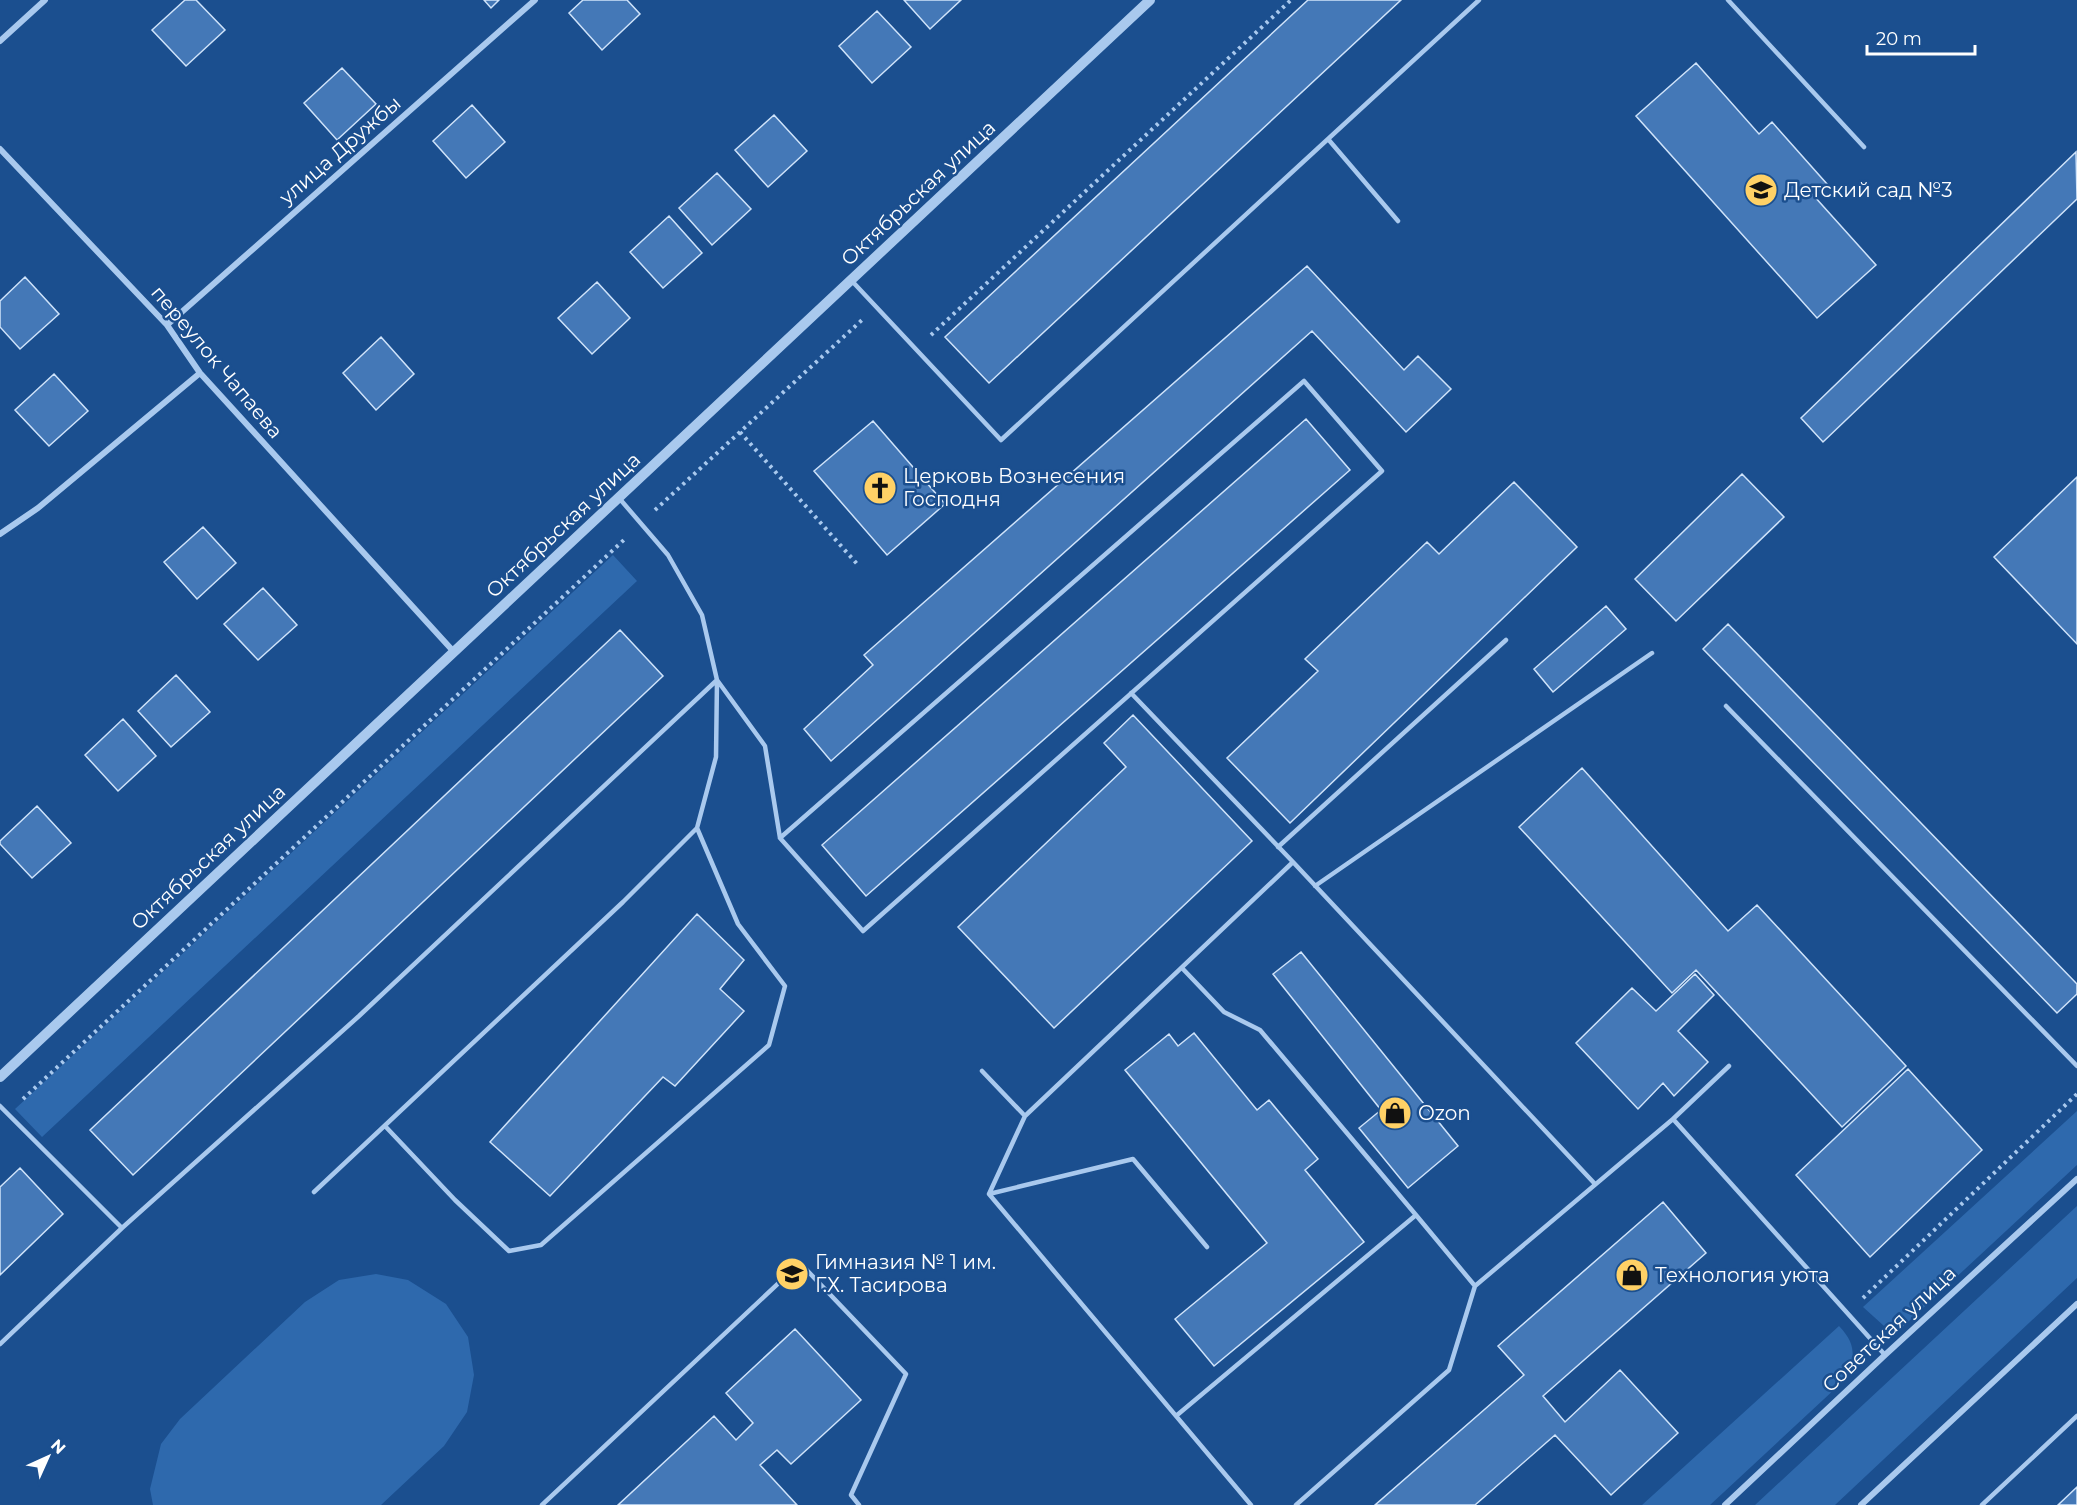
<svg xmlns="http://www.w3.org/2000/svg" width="2077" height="1505" viewBox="0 0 2077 1505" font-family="Montserrat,sans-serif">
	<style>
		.green { fill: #2e69ad }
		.building { fill: #4478b7; stroke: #cfe3fa; stroke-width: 1.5 }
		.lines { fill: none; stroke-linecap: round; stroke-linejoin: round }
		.path { stroke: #a9c9ee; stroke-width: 4; stroke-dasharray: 3 4.5; stroke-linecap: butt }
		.service { stroke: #a9c9ee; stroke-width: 4.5 }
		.minor { stroke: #a9c9ee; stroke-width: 6 }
		.tertiary { stroke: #a9c9ee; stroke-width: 10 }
		.labels { text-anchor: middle; stroke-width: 5; stroke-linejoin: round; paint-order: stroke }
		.street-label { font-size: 20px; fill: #fff; stroke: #1b4f8f }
		.poi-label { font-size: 20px; fill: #fff; stroke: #1b4f8f; text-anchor: start }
	</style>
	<rect width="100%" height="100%" fill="#1b4f8f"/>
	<!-- green -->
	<path class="green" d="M613 555 637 581 42 1137 15 1109Z
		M2077 1111V1165L1894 1335 1863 1307Z
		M2077 1206V1278L1835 1505H1755Z
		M376 1274 408 1280 446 1304 468 1337 474 1375 467 1412 444 1446 381 1505H153L150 1489 161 1444 180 1419 305 1302 339 1280Z
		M1839 1326C1855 1343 1854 1352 1851 1374L1710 1505H1642Z"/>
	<!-- building -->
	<path class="building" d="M185 0H196L225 30 186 66 152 30Z
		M484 0H499L491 8Z
		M583 0H627L640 14 602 50 569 13Z
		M904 0H961L930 29Z
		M1308 0H1401L989 383 945 337Z
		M877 11 911 47 872 83 839 46Z
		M1696 63 1759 134 1772 122 1827 184 1814 196 1876 265 1817 318 1636 116Z
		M342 68 376 104 337 140 304 103Z
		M472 105 505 142 466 178 433 141Z
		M774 115 807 151 768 187 735 150Z
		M2076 152 2077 199 1823 442 1801 418Z
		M717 173 751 209 712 245 679 208Z
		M669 216 702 253 663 288 630 252Z
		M1307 266 1404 370 1418 356 1451 389 1406 432 1312 331 831 761 804 729 873 665 864 655Z
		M25 277 59 314 20 349 0 327V301Z
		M597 282 630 318 592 354 558 318Z
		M381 337 414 374 376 410 343 373Z
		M54 374 88 411 49 446 15 410Z
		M1306 419 1350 470 866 896 822 845Z
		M873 421 945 504 887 555 814 471Z
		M1742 474 1784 517 1676 621 1635 579Z
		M2077 477V644L1994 557Z
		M1514 482 1577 547 1290 823 1227 758 1318 671 1305 659 1427 542 1439 554Z
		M203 527 236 563 197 599 164 562Z
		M263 588 297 625 258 660 224 624Z
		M1606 606 1626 629 1553 692 1534 669Z
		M1728 624 2077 984V994L2057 1013 1703 649Z
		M620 630 663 676 133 1175 90 1130Z
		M176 675 210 712 171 747 138 711Z
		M1133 715 1252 841 1054 1028 958 927 1126 767 1104 743Z
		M123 719 156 756 118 791 85 755Z
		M1582 768 1728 931 1757 905 1906 1066 1842 1127 1696 970 1672 993 1519 827Z
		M37 806 71 843 32 878 0 844V841Z
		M697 914 744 960 720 989 744 1011 675 1086 663 1077 550 1196 490 1142Z
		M1301 952 1458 1146 1408 1188 1359 1128 1381 1110 1273 974Z
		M1695 974 1714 995 1678 1031 1708 1062 1674 1096 1663 1083 1638 1109 1576 1043 1632 988 1656 1011Z
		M1194 1033 1257 1110 1269 1100 1318 1159 1305 1170 1364 1242 1214 1366 1175 1319 1267 1243 1125 1070 1169 1034 1178 1046Z
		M1908 1069 1982 1150 1870 1257 1796 1175Z
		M20 1168 63 1214 0 1275V1187Z
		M1663 1202 1706 1253 1543 1396 1565 1422 1620 1370 1678 1433 1611 1495 1555 1435 1475 1505H1375L1524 1375 1498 1346Z
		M795 1329 861 1400 791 1464 777 1450 760 1465 797 1505H618L714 1416 736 1440 753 1423 726 1393Z
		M2077 1487V1505H2058Z"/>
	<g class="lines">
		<!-- path -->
		<path class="path" d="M931 335 1291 0
			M740 432 858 565
			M655 510 862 320
			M23 1099 626 538
			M1863 1298 2077 1094"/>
		<!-- service -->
		<path class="service" d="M1728 0 1864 147
			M1328 139 1398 221
			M851 280 1001 440 1479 0
			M1304 381 1382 471 863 931 780 838Z
			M1131 693 1293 862 1025 1116 989 1194 1251 1505
			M1726 706 2077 1066
			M1278 847 1506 640
			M1293 862 1595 1184
			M1315 886 1652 653
			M1182 968 1224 1012 1260 1030 1416 1215
			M982 1071 1025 1116
			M0 1106 122 1228 0 1344
			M1673 1119 1729 1066
			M385 1126 455 1200 509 1251 541 1245 769 1045 785 986 738 924 697 828 716 757 717 680 765 746 780 838
			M314 1192 623 902 697 828
			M989 1194 1133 1159 1207 1247
			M122 1228 359 1016 717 680 702 615 668 555 619 498
			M1176 1416 1416 1215 1475 1286
			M542 1505 800 1263 906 1374 851 1495 859 1505
			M1296 1505 1449 1370 1475 1286 1673 1119 1885 1355
			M1982 1505 2077 1416"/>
		<!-- minor -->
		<path class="minor" d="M0 41 45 0
			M0 149 167 325 200 373 454 652
			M167 325 535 0
			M0 534 38 508 200 373
			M1725 1505 1885 1355 2077 1179
			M1861 1505 2077 1304"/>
		<!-- tertiary -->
		<path class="tertiary" d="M0 1077 1150 0"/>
	</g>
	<!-- icons -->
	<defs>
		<symbol id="school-disc" viewBox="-11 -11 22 22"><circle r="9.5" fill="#ffd166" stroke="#1b4f8f"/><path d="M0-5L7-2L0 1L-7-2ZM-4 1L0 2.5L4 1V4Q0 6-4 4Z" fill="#111"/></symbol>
		<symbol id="church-disc" viewBox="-11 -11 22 22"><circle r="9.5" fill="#ffd166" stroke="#1b4f8f"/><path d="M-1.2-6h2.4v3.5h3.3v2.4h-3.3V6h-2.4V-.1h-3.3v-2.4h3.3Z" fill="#111"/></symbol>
		<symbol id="shop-disc" viewBox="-11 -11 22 22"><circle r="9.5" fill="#ffd166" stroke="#1b4f8f"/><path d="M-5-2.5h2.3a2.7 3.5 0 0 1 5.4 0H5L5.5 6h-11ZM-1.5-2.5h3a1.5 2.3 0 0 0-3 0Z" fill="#111"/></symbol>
	</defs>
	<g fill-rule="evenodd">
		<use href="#school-disc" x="1742" y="171" width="38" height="38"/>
		<use href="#church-disc" x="861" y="469" width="38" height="38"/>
		<use href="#shop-disc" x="1376" y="1094" width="38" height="38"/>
		<use href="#school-disc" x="773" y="1255" width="38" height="38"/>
		<use href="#shop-disc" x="1613" y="1256" width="38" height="38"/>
	</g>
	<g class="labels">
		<!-- street labels -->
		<g class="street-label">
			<text transform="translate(340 150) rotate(-41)" y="7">улица Дружбы</text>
			<text transform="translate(918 193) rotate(-43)" y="7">Октябрьская улица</text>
			<text transform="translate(217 362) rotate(50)" y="7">переулок Чапаева</text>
			<text transform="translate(563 525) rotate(-43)" y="7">Октябрьская улица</text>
			<text transform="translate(208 857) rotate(-43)" y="7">Октябрьская улица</text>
			<text transform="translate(1889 1329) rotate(-43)" y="7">Советская улица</text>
		</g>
		<!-- poi labels -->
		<g class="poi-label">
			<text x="1784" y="197">Детский сад №3</text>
			<text x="903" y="483">Церковь Вознесения<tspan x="903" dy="23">Господня</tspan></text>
			<text x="1418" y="1120">Ozon</text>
			<text x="815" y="1269">Гимназия № 1 им.<tspan x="815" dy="23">Г.Х. Тасирова</tspan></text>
			<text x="1655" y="1282">Технология уюта</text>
		</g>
	</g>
	<!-- north arrow -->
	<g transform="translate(48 1457) rotate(45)" stroke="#1b4f8f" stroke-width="4.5" paint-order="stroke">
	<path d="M0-4.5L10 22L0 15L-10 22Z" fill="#ffffff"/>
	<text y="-9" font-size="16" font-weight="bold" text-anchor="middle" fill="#ffffff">N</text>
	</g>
	<!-- scale -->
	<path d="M1867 45v9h108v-9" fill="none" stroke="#ffffff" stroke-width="3"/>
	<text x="1876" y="45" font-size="18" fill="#ffffff" stroke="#1b4f8f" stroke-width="4.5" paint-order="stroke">20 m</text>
</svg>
